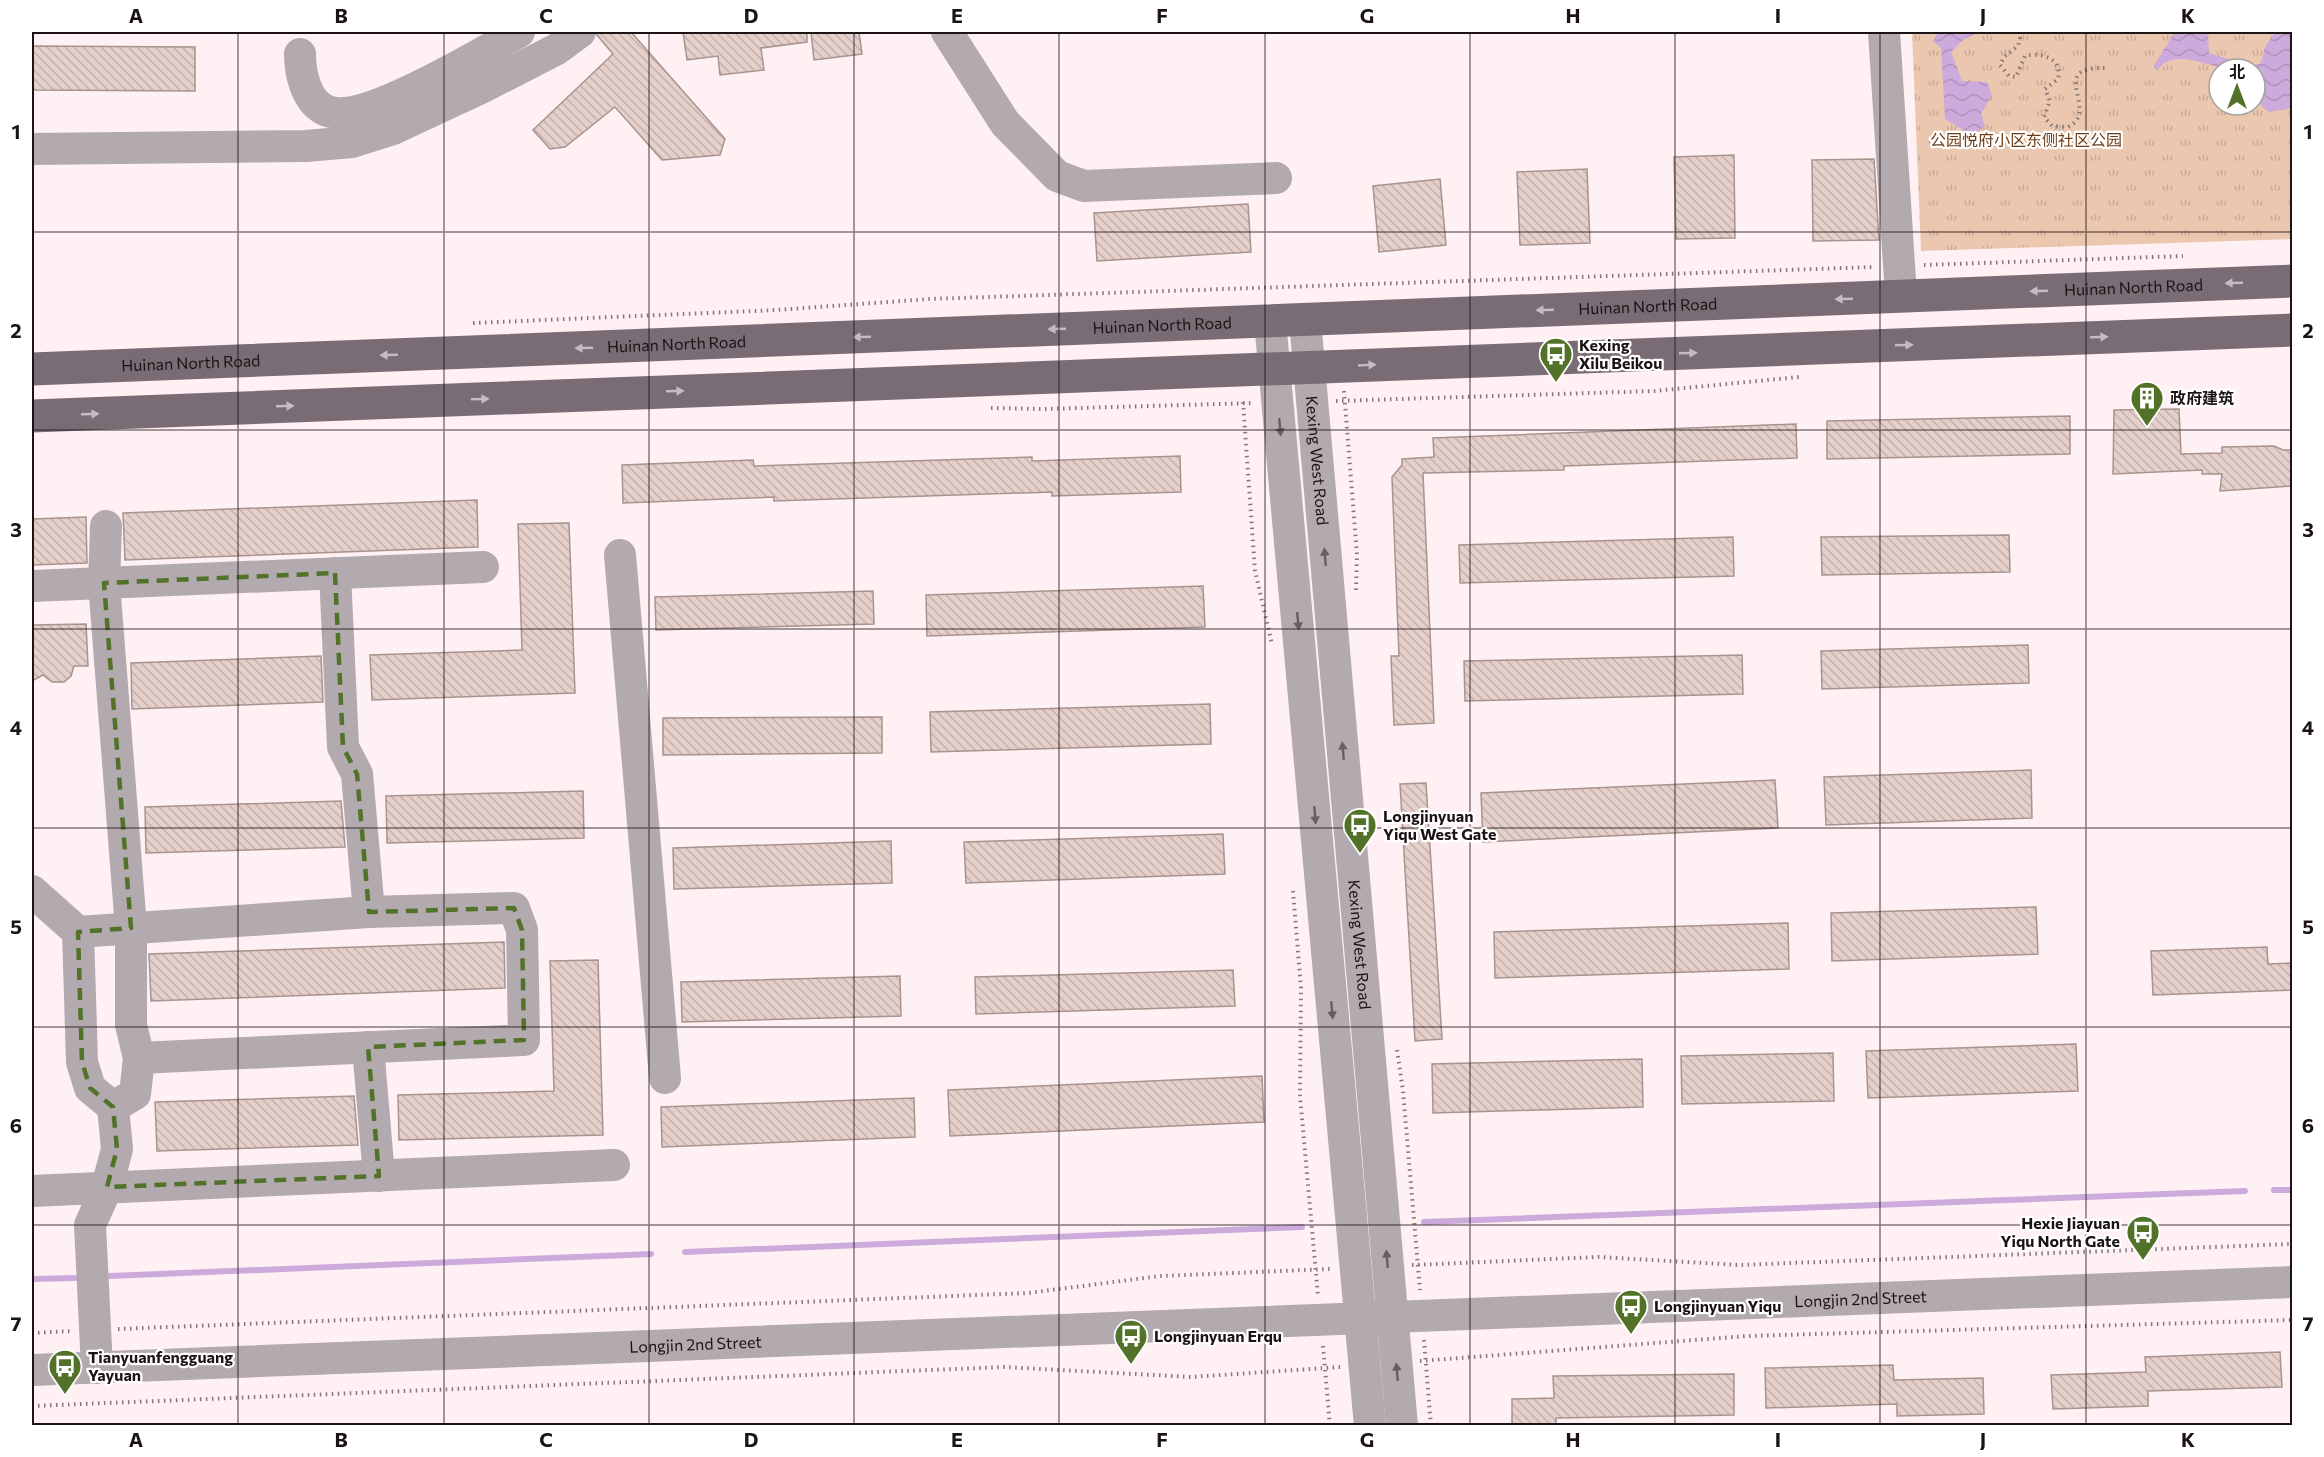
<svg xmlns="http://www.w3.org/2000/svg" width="2324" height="1457" viewBox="0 0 2324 1457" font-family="Commissioner,'Noto Sans SC',sans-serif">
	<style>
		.park { fill: url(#park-tufts); fill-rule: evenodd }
		.water { fill: url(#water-waves) }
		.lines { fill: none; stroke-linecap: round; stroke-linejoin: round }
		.stream { stroke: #ccaadb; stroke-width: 6 }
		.building { fill: url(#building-back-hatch); stroke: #a8938f; stroke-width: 1.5 }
		.path { stroke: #827879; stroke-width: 4; stroke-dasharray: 1.5 4.5; stroke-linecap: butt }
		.minor { stroke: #b2aaaf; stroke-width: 32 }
		.major { stroke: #7a6c75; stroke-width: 33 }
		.oneway { fill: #c3bdc1 }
		.oneway2 { fill: #665e62 }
		.marked { fill: none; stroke: #517228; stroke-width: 4.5; stroke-dasharray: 12 8; stroke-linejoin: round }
		.grid { fill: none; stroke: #1b1314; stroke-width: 1.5; stroke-opacity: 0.55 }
		.labels { text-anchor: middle; stroke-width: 4.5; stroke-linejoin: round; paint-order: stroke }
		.park-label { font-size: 16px; fill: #6e3d16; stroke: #fff }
		.street-label { font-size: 16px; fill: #1b1314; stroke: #fff }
		.poi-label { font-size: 16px; font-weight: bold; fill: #1b1314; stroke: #fff; text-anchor: start }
		.neatline { fill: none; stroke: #1b1314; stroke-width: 2 }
		.grid-label { font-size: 20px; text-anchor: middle; font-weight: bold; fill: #1b1314 }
	</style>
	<defs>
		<pattern id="park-tufts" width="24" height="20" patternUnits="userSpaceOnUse" patternTransform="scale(1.5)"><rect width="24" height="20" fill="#ecc7af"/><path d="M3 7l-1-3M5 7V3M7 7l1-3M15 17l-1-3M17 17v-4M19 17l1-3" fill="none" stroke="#caaa96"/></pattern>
		<pattern id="water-waves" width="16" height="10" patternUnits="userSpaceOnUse" patternTransform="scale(1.5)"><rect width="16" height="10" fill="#ccaadb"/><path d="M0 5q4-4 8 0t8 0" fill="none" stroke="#af91bb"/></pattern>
		<pattern id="building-back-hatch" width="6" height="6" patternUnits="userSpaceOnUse" patternTransform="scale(1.5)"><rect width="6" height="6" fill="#e5cfcb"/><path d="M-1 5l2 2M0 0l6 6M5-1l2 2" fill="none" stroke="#c4b1ad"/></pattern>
	</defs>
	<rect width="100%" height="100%" fill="#fff1f3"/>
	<!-- park -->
	<path class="park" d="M1912 32H2292V239L1921 251ZM2219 69H2255V105H2219Z"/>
	<!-- water -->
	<path class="water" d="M1938 32H1978L1963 40 1951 52 1962 81 1987 82 1992 95 1981 114 1985 126 1973 136 1945 119 1941 48 1933 41Z
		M2175 32H2208L2209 53 2251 66 2261 63 2265 47 2275 32H2292V108L2270 112C2253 104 2255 86 2255 69 2243 69 2233 68 2221 67 2200 64 2174 49 2157 70L2153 67Z"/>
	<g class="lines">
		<!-- stream -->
		<path class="stream" d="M2274 1190H2292
			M1424 1222 2245 1191
			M685 1252 1302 1227
			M110 1276 651 1254
			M32 1279 75 1278"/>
	</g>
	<!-- building -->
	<path class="building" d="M598 32H631L725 139 720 155 662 160 615 107 565 147 550 149 533 130 613 54 597 35Z
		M683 32H807V42L761 48 764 70 720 75 718 56 687 60Z
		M811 32H859L862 54 814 60Z
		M32 46 195 47V91L32 90Z
		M1734 155 1735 238 1676 239 1674 157Z
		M1874 159 1879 240 1813 241 1812 160Z
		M1587 169 1590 243 1520 245 1517 172Z
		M1440 179 1446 245 1379 252 1373 186Z
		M1248 204 1251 252 1097 261 1094 213Z
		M2179 409 2181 454 2222 453V447L2274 446 2283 450H2292V486L2220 491 2222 474H2202V470L2113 474 2114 410Z
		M2070 416V454L1827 459V421Z
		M1796 424 1797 458 1564 466V470L1423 473 1434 723 1394 725 1391 656H1399L1392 477 1402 465V459L1434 457 1433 438Z
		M1180 456 1181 492 1052 496V492L774 501V497L623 503 622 465 753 460 754 466 1032 457V461Z
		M477 500 478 547 125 560 123 513Z
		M86 517 87 563 32 565V519Z
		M569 523 575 693 372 700 370 655 522 650 518 524Z
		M2009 535 2010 572 1822 575 1821 537Z
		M1733 537 1734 576 1460 583 1459 545Z
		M1203 586 1205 627 927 636 926 595Z
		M873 591 874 624 656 630 655 597Z
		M86 624 88 666H74L71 676 64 682H52L43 675 32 681V625Z
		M2028 645 2029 683 1822 689 1821 651Z
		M1742 655 1743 694 1465 701 1464 661Z
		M321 656 323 702 132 709 131 663Z
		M1210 704 1211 744 931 752 930 712Z
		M882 717V753L663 755V718Z
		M2031 770 2032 818 1826 825 1824 777Z
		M1775 780 1778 828 1483 842 1481 793Z
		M1426 783 1442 1039 1415 1041 1400 784Z
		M583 791 584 838 387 843 386 796Z
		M341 801 345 847 146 853 145 807Z
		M1223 834 1225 874 966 883 964 842Z
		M891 841 892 883 674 889 673 848Z
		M2036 907 2038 954 1832 961 1831 913Z
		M1788 923 1789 969 1495 978 1494 932Z
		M504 942 505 988 151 1001 149 954Z
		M2267 947 2268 964 2292 963V990L2153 995 2151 951Z
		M598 960 603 1135 399 1140 398 1095 554 1091 550 961Z
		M1233 970 1235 1006 976 1014 975 977Z
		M900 976 901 1016 682 1022 681 982Z
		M2076 1044 2078 1091 1868 1098 1866 1051Z
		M1833 1053 1834 1101 1682 1104 1681 1056Z
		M1642 1059 1643 1107 1433 1113 1432 1064Z
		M1262 1076 1264 1122 950 1136 948 1090Z
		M354 1096 358 1145 157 1151 155 1102Z
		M914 1098 915 1137 662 1147 661 1107Z
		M2280 1352 2282 1387 2148 1391V1406L2053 1409 2051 1375 2146 1372 2145 1357Z
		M1893 1365 1894 1380 1983 1378 1984 1414 1897 1416V1404L1766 1408 1765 1368Z
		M1734 1374V1415L1556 1418V1425H1512V1399L1554 1398 1553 1376Z"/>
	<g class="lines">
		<!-- path -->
		<path class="path" d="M2017 32 2020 38 2018 46 2004 57 2000 65 2009 76 2016 77 2025 56C2041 52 2063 58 2058 79L2045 89 2050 101 2044 117 2052 126 2068 127C2102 110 2044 66 2107 68
			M1924 265 2183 256
			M473 323 777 310 929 299 1874 267
			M1344 391 1357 555 1356 593
			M1336 401 1654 391 1799 377
			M1243 402 1255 571 1272 644
			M991 408 1043 409 1254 403
			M1293 891 1301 988 1300 1096 1318 1296
			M1397 1050 1403 1091 1420 1290
			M1412 1265 1599 1257 1739 1265 2292 1244
			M118 1329 1028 1293 1160 1276 1330 1269
			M32 1333 72 1331
			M1424 1340 1431 1426
			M1323 1346 1330 1426
			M1420 1361 1747 1336 2292 1320
			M32 1406 1004 1367 1191 1377 1340 1367"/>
		<!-- minor -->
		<g class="minor">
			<path d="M947 32 1005 123 1057 176 1084 186 1276 178"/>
			<path d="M1884 32 1901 296"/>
			<path d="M300 54C300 73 306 101 325 110 360 128 486 50 519 32"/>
			<path d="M32 149 306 146 352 142 393 129 483 87 557 49 580 32"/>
			<path id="s1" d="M1305 320 1402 1426"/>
			<path d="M1270 321 1370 1426"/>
			<path d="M106 526 104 583 131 928V1025L139 1058 135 1094 113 1107"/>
			<path d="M620 555 665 1078"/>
			<path d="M335 573 343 747 357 774 369 912"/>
			<path d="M32 586 483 567"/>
			<path d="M32 891 78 932 82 1062 90 1088 113 1107 117 1149 107 1187 90 1225 97 1368"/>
			<path d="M78 932 369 912 514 908 522 930 524 1040 139 1058"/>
			<path d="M368 1047 379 1176"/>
			<path d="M32 1191 614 1165"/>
			<path id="s2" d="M32 1370 2292 1282"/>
		</g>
		<!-- major -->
		<g class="major">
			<path id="s3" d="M32 369 2292 281"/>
			<path d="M32 416 2292 330"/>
		</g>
	</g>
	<!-- one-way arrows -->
	<defs><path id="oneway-solid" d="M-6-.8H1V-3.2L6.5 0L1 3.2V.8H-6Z" transform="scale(1.5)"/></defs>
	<g class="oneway">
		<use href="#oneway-solid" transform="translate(2234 283) rotate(178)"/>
		<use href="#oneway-solid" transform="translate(2039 291) rotate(178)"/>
		<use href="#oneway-solid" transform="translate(1844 299) rotate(178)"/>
		<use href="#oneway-solid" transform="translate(1545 310) rotate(178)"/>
		<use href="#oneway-solid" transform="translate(1057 329) rotate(178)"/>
		<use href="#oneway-solid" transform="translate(862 337) rotate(178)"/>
		<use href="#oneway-solid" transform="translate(2099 337) rotate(-2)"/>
		<use href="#oneway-solid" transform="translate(1904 345) rotate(-2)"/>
		<use href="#oneway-solid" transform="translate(584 348) rotate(178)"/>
		<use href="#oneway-solid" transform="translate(1688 353) rotate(-2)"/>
		<use href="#oneway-solid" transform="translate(389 355) rotate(178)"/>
		<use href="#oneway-solid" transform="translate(1367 365) rotate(-3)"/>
		<use href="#oneway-solid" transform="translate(675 391) rotate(-2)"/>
		<use href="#oneway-solid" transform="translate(480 399) rotate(-2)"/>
		<use href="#oneway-solid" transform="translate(285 406) rotate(-2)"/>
		<use href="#oneway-solid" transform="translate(90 414) rotate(-2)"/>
	</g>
	<g class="oneway2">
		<use href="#oneway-solid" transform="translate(1280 427) rotate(85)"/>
		<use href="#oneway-solid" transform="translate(1325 557) rotate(-95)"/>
		<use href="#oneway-solid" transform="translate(1298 621) rotate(85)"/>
		<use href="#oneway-solid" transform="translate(1343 751) rotate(-95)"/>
		<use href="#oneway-solid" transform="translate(1315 815) rotate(85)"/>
		<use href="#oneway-solid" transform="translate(1332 1010) rotate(85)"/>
		<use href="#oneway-solid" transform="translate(1387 1259) rotate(-95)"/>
		<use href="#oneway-solid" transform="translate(1397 1372) rotate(-95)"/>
	</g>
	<!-- marked area -->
	<path class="marked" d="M335 573 343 747 357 774 369 912 514 908 522 930 524 1040 368 1047 379 1176 107 1187 117 1149 113 1107 90 1088 82 1062 78 932 131 928 104 583Z"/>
	<!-- grid -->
	<path class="grid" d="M238 32V1426M444 32V1426M649 32V1426M854 32V1426M1059 32V1426M1265 32V1426M1470 32V1426M1675 32V1426M1880 32V1426M2086 32V1426M32 232H2292M32 430H2292M32 629H2292M32 828H2292M32 1027H2292M32 1225H2292"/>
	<!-- icons -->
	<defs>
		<symbol id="bus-pin" viewBox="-11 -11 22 30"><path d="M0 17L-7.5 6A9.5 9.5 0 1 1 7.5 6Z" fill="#517228" stroke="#fff"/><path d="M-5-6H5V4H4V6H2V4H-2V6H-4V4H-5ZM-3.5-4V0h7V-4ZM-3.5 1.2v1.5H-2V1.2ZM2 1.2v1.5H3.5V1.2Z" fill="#fff"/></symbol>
		<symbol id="building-pin" viewBox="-11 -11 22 30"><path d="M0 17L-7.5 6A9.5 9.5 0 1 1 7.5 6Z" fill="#517228" stroke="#fff"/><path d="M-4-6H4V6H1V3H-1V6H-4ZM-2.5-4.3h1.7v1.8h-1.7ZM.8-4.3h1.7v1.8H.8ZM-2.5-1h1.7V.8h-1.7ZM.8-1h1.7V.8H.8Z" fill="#fff"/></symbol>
	</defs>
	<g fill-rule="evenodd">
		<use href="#bus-pin" x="1537" y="335" width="38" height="52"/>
		<use href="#building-pin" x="2128" y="379" width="38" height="52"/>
		<use href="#bus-pin" x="1341" y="806" width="38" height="52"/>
		<use href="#bus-pin" x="2124" y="1213" width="38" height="52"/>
		<use href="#bus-pin" x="1612" y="1287" width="38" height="52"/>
		<use href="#bus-pin" x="1112" y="1317" width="38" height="52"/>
		<use href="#bus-pin" x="46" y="1347" width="38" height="52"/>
	</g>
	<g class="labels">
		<!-- park labels -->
		<g class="park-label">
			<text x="2026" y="146">公园悦府小区东侧社区公园</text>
		</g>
		<!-- street labels -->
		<g class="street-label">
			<text dy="6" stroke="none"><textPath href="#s3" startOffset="2103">Huinan North Road</textPath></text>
			<text dy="6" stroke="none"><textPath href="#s3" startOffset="1617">Huinan North Road</textPath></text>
			<text dy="6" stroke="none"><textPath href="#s3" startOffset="1131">Huinan North Road</textPath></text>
			<text dy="6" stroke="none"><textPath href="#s3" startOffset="645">Huinan North Road</textPath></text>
			<text dy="6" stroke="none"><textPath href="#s3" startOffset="159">Huinan North Road</textPath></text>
			<text dy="6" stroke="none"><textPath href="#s1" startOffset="141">Kexing West Road</textPath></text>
			<text dy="6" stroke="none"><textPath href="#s1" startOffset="627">Kexing West Road</textPath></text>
			<text dy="6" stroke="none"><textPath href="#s2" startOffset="1830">Longjin 2nd Street</textPath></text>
			<text dy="6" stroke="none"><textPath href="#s2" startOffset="664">Longjin 2nd Street</textPath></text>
		</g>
		<!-- poi labels -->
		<g class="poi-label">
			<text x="1579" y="351">Kexing<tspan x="1579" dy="18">Xilu Beikou</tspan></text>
			<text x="2170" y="404">政府建筑</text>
			<text x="1383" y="822">Longjinyuan<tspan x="1383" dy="18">Yiqu West Gate</tspan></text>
			<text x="2120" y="1229" text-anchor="end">Hexie Jiayuan<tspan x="2120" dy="18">Yiqu North Gate</tspan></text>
			<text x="1654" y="1312">Longjinyuan Yiqu</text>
			<text x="1154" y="1342">Longjinyuan Erqu</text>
			<text x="88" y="1363">Tianyuanfengguang<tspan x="88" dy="18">Yayuan</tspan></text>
		</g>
	</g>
	<!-- border -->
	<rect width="2324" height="1457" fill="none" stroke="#ffffff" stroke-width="66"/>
	<!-- north arrow -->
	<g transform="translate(2237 87)"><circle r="28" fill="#ffffff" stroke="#a4a1a1" stroke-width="1.5"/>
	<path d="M0-4.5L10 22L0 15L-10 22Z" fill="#517228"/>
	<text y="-9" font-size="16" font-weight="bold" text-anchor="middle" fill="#1b1314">北</text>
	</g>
	<rect x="33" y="33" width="2258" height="1391" class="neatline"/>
	<g class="grid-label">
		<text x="136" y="23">A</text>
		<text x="341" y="23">B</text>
		<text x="546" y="23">C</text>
		<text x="751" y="23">D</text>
		<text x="957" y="23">E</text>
		<text x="1162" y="23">F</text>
		<text x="1367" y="23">G</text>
		<text x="1573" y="23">H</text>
		<text x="1778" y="23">I</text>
		<text x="1983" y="23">J</text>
		<text x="2188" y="23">K</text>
		<text x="16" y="139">1</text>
		<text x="2308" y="139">1</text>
		<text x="16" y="338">2</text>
		<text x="2308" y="338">2</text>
		<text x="16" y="537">3</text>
		<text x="2308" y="537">3</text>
		<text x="16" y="735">4</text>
		<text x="2308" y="735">4</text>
		<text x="16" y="934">5</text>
		<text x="2308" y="934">5</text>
		<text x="16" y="1133">6</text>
		<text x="2308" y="1133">6</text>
		<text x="16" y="1331">7</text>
		<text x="2308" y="1331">7</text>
		<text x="136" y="1447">A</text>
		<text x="341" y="1447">B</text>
		<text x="546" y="1447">C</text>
		<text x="751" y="1447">D</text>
		<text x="957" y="1447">E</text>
		<text x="1162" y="1447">F</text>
		<text x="1367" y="1447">G</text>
		<text x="1573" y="1447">H</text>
		<text x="1778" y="1447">I</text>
		<text x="1983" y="1447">J</text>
		<text x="2188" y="1447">K</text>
	</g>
</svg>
